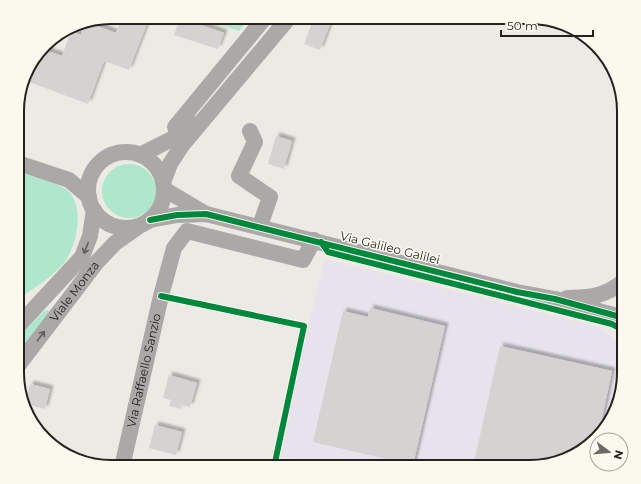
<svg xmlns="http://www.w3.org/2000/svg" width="641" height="484" viewBox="0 0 641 484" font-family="Montserrat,sans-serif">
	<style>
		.industrial { fill: #e6e3ec }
		.green { fill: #aee7cc }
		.building { fill: #d5d2d1; filter: url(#shadow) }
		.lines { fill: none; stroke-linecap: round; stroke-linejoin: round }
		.minor { stroke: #aaa9a8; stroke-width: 16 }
		.cycleway-casing { stroke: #fbf8ee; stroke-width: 8 }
		.cycleway { stroke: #00873e; stroke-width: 6 }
		.oneway { stroke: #605f5d }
		.labels { text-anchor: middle; stroke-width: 3; stroke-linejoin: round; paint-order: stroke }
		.street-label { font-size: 12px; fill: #23221f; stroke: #fbf8ee }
		.rim { fill: none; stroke: #23221f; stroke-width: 2 }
	</style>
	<defs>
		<filter id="shadow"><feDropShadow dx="3.5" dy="-3.5" stdDeviation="1" flood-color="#0004"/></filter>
	</defs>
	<rect width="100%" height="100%" fill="#ebeae4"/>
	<!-- industrial -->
	<path class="industrial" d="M325 259 598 327 624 346V379L601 435 571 457 530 467H330L277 456Z"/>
	<!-- green -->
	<path class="green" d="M247 20 239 31 210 21Z
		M102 191a27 27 0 1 1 54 0a27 27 0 1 1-54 0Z
		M18 172C33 177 50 181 64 188 87 201 77 248 63 264 52 277 31 290 17 300Z
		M48 310 49 312 17 358V338L44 311Z"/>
	<!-- building -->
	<path class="building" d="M332 19 320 50 304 44 313 20Z
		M148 21 129 70 104 61 88 104 24 80 30 64 42 49 62 56 71 31 81 35 86 22 116 33 120 22Z
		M179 21H190L224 33 218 49 174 35Z
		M276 136 292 141 284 169 268 164Z
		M370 308 445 326 413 465 313 442 343 311 368 317Z
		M500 346 612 371 598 437 571 457 530 467H473Z
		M169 375 197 383 190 407 182 405 181 409 169 406 171 400 163 398Z
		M30 384 50 389 45 409 25 404Z
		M155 425 182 432 176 455 149 448Z"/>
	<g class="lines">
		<!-- minor -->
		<g class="minor">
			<path d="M175 127 263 20"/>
			<path d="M250 131 255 142 239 176 270 197 260 226"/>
			<circle cx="126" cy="190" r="38"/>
			<path d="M140 155 172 139 190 122"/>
			<path d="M18 163 69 180 89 197"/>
			<path d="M163 182 170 164 183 144 287 20"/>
			<path d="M164 189 206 214"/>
			<path d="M150 220 177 215 206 214 517 292 555 299 624 318"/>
			<path d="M567 298C591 297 604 297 624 281"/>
			<path d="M624 302V286"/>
			<path d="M17 327 82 257 90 236 94 210"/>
			<path id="s1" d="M17 367 97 262 115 243 138 227"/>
			<path id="s2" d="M122 467 161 296 174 248 187 231 303 260 314 240"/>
		</g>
		<defs>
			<path id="cycleway" d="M150 220 177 215 206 214 517 292 555 299 624 318
				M321 242 328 252 612 324 624 331
				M161 296 304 326 274 467"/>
		</defs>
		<!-- cycleway casing -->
		<use href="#cycleway" class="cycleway-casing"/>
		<!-- cycleway -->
		<use href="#cycleway" class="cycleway"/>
	</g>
	<!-- one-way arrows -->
	<defs><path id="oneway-shaft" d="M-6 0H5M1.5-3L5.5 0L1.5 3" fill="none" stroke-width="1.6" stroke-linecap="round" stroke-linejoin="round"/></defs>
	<g class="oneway">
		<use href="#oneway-shaft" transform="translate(86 248) rotate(112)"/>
		<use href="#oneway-shaft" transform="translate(41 336) rotate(-53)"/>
	</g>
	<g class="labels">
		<!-- street labels -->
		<g class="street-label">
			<text transform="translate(390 248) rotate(14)" y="4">Via Galileo Galilei</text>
			<text dy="4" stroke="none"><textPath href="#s1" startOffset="95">Viale Monza</textPath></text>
			<text dy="4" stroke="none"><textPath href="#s2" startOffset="99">Via Raffaello Sanzio</textPath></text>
		</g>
	</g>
	<!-- crop -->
	<path d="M0 0H641V484H0ZM111 24H530A87 87 0 0 1 617 111V373A87 87 0 0 1 530 460H111A87 87 0 0 1 24 373V111A87 87 0 0 1 111 24Z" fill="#fbf8ee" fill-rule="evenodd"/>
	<path class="rim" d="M111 24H530A87 87 0 0 1 617 111V373A87 87 0 0 1 530 460H111A87 87 0 0 1 24 373V111A87 87 0 0 1 111 24Z"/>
	<!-- north arrow -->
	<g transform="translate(609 452) rotate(106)"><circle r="19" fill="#fbf8ee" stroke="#a5a29b"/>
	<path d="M0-3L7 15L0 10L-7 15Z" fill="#696864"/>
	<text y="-6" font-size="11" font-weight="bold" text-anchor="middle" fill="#23221f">N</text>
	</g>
	<!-- scale -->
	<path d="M501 30v6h92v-6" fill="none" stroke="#23221f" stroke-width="2"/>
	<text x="507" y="30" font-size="12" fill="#23221f" stroke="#fbf8ee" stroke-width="3" paint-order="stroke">50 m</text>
</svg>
